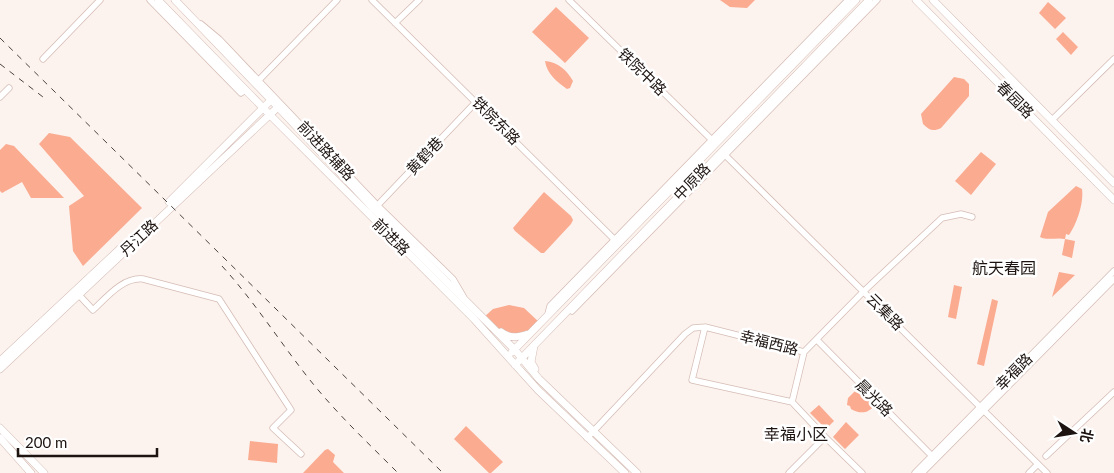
<svg xmlns="http://www.w3.org/2000/svg" width="1114" height="473" viewBox="0 0 1114 473" font-family="Lato,'Noto Sans SC',sans-serif">
	<style>
		.green { fill: #faab90 }
		.lines { fill: none; stroke-linecap: round; stroke-linejoin: round }
		.minor-casing { stroke: #d4bcb4; stroke-width: 7 }
		.major-casing { stroke: #d4bcb4; stroke-width: 8 }
		.minor { stroke: #fff; stroke-width: 5.5 }
		.major { stroke: #fff; stroke-width: 7 }
		.rail { stroke: #4c4340; stroke-width: 1; stroke-dasharray: 6 6; stroke-linecap: butt }
		.labels { text-anchor: middle; stroke-width: 5; stroke-linejoin: round; paint-order: stroke }
		.street-label { font-size: 15px; fill: #1d1411; stroke: #fff }
		.neighbourhood-label { font-size: 16px; fill: #1d1411; stroke: #fff }
	</style>
	<rect width="100%" height="100%" fill="#fcf2ee"/>
	<!-- green -->
	<path class="green" d="M720 0H755L747 8 730 7Z
		M1048 2 1066 18 1055 29 1039 13Z
		M556 7 589 38 565 63 532 32Z
		M1063 32 1078 47 1071 55 1056 39Z
		M545 61C559 62 567 71 573 81L570 88 567 89C557 82 547 74 545 61Z
		M954 77 964 79 969 84V96L941 128C933 132 929 130 923 124L921 114Z
		M49 133 70 137 142 208 83 266 73 251 69 206 84 196 39 144Z
		M6 144 14 146 64 198H31L22 182 2 193 0 191V150Z
		M981 152 996 164 971 195 955 181Z
		M1076 186 1082 189C1084 203 1077 223 1069 235L1066 234 1065 239 1075 241 1072 258 1062 255 1065 239C1056 237 1048 241 1040 237L1048 212Z
		M544 192 571 216 573 220 571 224 544 253H541L515 231 513 228Z
		M1059 272 1075 275 1052 297Z
		M954 285 962 287 956 319 948 317Z
		M992 299 998 301 984 366 977 364Z
		M509 305 524 308 540 323 531 333 506 336 483 318 493 309Z
		M857 389 875 405C868 414 860 414 851 409L850 406 847 405 848 398Z
		M819 405 834 421 826 429 810 413Z
		M846 422 859 435 845 449 833 437Z
		M466 426 503 462 491 473H489L454 439Z
		M250 441 278 444 277 463 248 460Z
		M328 449 335 455 333 462 344 473H303L325 450Z"/>
	<g class="lines">
		<defs>
			<path id="minor" d="M150 0 241 93 245 90
				M372 0 617 242
				M569 0 714 142
				M395 23 419 0
				M201 24 219 39 377 205 453 279 463 296
				M43 59 100 0
				M257 82 337 0
				M0 97 9 88
				M1052 120 1114 59
				M723 153 1047 473
				M375 208 476 102
				M79 295 93 310C107 297 123 277 143 279L219 299 291 410 273 428 301 454
				M572 311 877 0
				M548 314 550 306 848 0
				M705 327 692 380 792 402
				M817 340 932 456
				M804 352 792 402 825 437 862 473
				M587 438 685 334 693 328 705 327 804 352 864 291 942 218 961 214 972 217
				M1046 456 1114 392
				M789 473 825 437
				M915 473 1114 271
				M922 473 1114 279
				M1029 473 1038 464"/>
			<path id="major" d="M158 0 270 115 474 319 538 390 625 473
				M175 0 278 107 374 209 515 350 539 379 637 473
				M916 0 1114 200
				M933 0 1114 183
				M169 202 271 100
				M501 332C510 339 518 337 528 334
				M534 346 531 362 535 369
				M512 352 856 0
				M0 361 125 244
				M515 365 869 0
				M0 369 278 107
				M0 428 44 473
				M0 438 31 473"/>
		</defs>
		<!-- minor casing -->
		<use href="#minor" class="minor-casing"/>
		<!-- major casing -->
		<use href="#major" class="major-casing"/>
		<!-- minor -->
		<use href="#minor" class="minor"/>
		<!-- major -->
		<use href="#major" class="major"/>
		<!-- rail -->
		<path class="rail" d="M0 38 443 473
			M0 64 43 97
			M222 266C253 300 278 339 306 375 334 411 366 441 398 473"/>
	</g>
	<g class="labels">
		<!-- street labels -->
		<g class="street-label">
			<text transform="translate(642 72) rotate(44)" y="5">铁院中路</text>
			<text transform="translate(1015 100) rotate(45)" y="5">春园路</text>
			<text transform="translate(496 121) rotate(45)" y="5">铁院东路</text>
			<text transform="translate(326 151) rotate(47)" y="5">前进路辅路</text>
			<text transform="translate(425 156) rotate(-46)" y="5">黄鹤巷</text>
			<text transform="translate(692 182) rotate(-46)" y="5">中原路</text>
			<text transform="translate(391 237) rotate(45)" y="5">前进路</text>
			<text transform="translate(139 238) rotate(-43)" y="5">丹江路</text>
			<text transform="translate(885 312) rotate(45)" y="5">云集路</text>
			<text transform="translate(769 343) rotate(14)" y="5">幸福西路</text>
			<text transform="translate(1014 372) rotate(-45)" y="5">幸福路</text>
			<text transform="translate(874 398) rotate(45)" y="5">晨光路</text>
		</g>
		<!-- neighbourhood labels -->
		<g class="neighbourhood-label">
			<text x="1004" y="274">航天春园</text>
			<text x="796" y="440">幸福小区</text>
		</g>
	</g>
	<!-- north arrow -->
	<g transform="translate(1074 433) rotate(102)" stroke="#ffffff" stroke-width="4" paint-order="stroke">
	<path d="M0-4L9 19L0 12L-9 19Z" fill="#1d1411"/>
	<text y="-8" font-size="14" font-weight="bold" text-anchor="middle" fill="#1d1411">北</text>
	</g>
	<!-- scale -->
	<path d="M18 448v8h139v-8" fill="none" stroke="#1d1411" stroke-width="2.5"/>
	<text x="25" y="448" font-size="15" fill="#1d1411" stroke="#ffffff" stroke-width="4" paint-order="stroke">200 m</text>
</svg>
